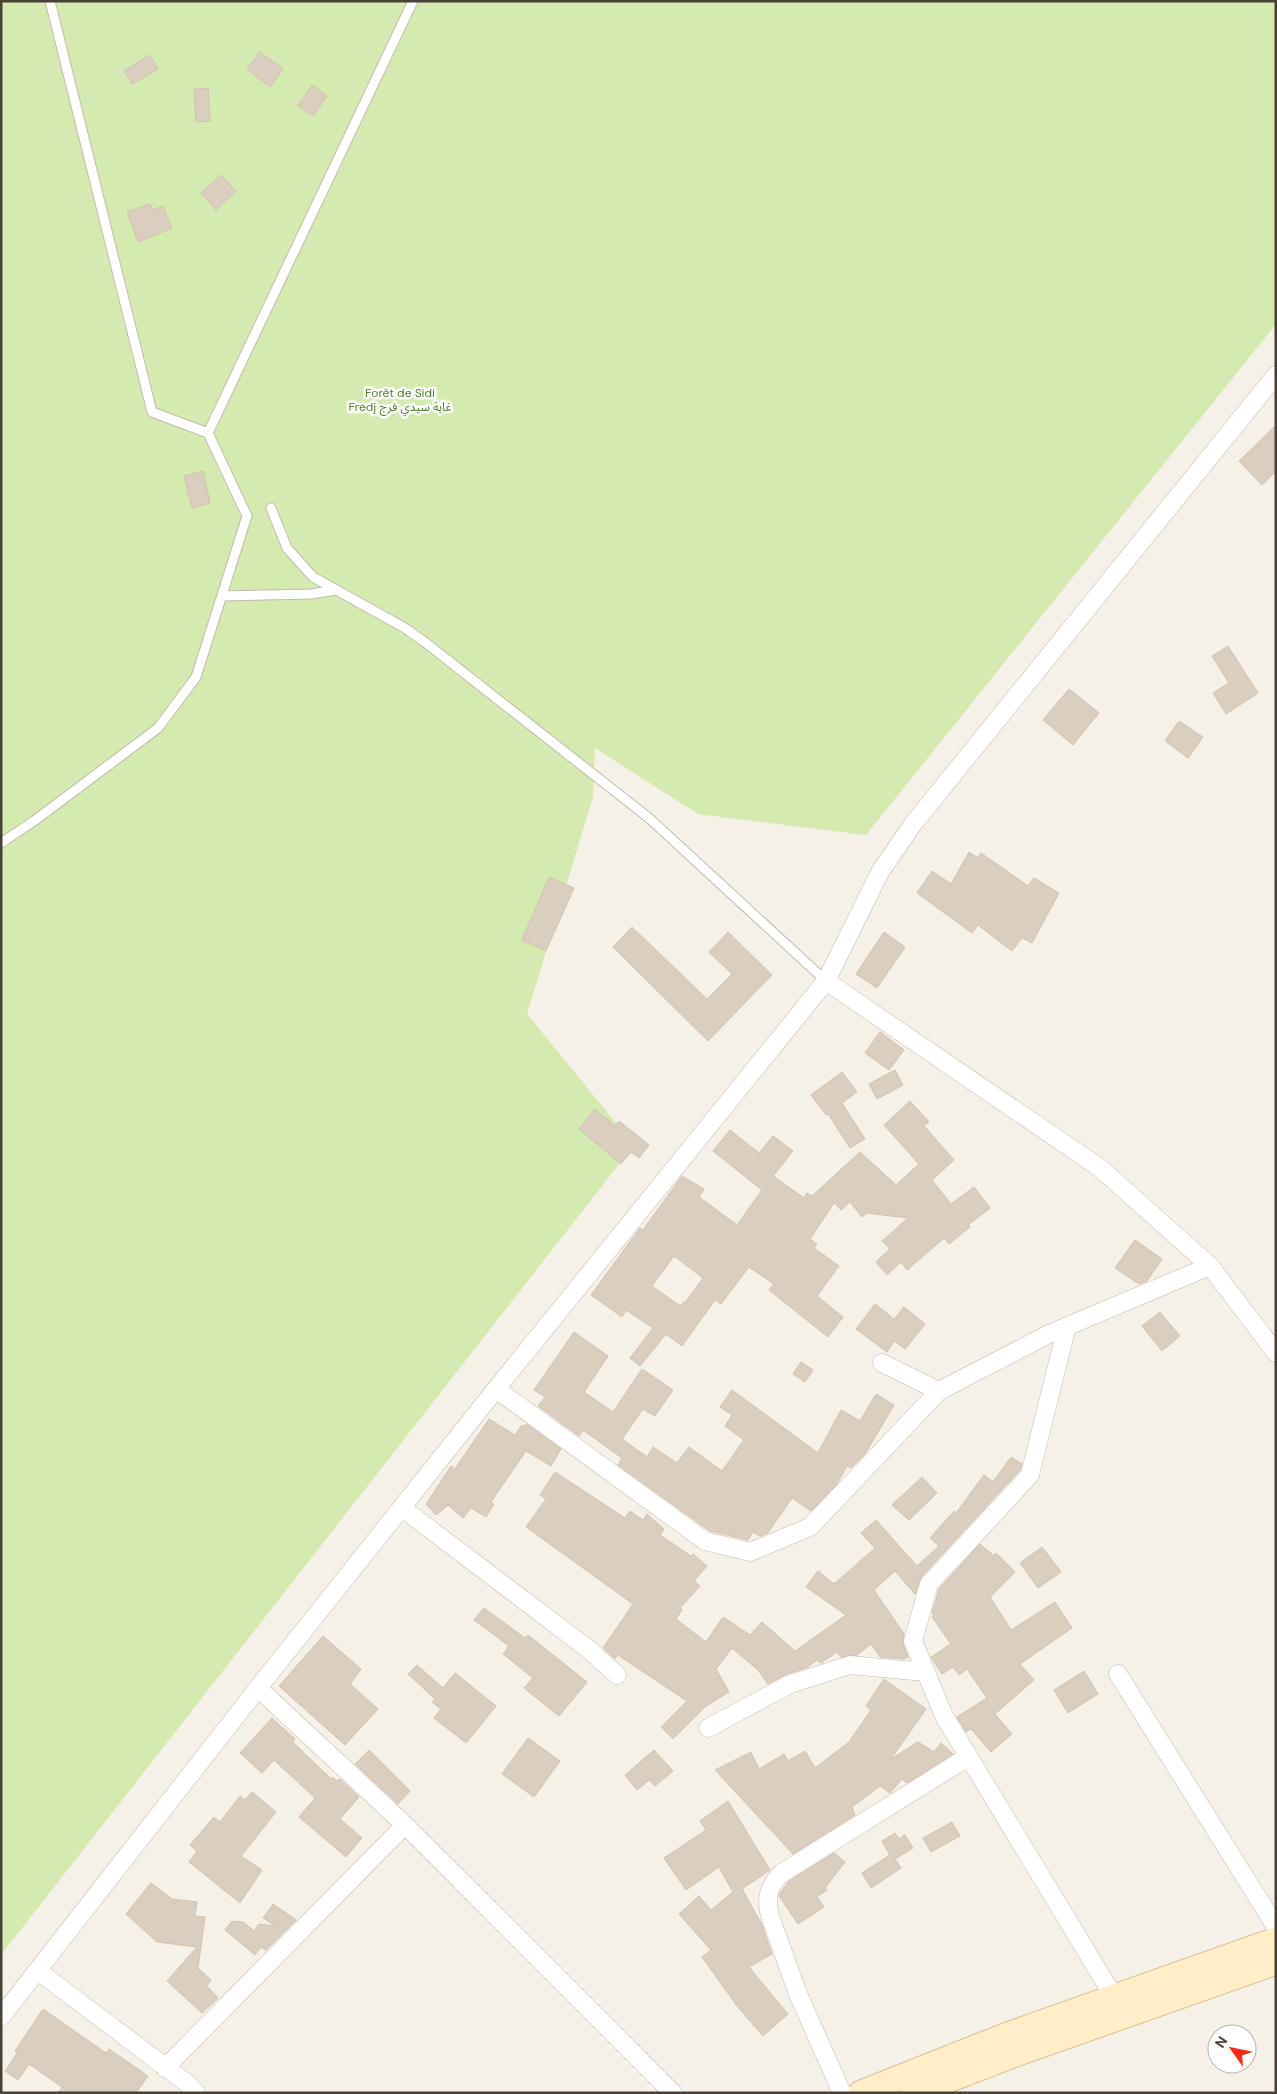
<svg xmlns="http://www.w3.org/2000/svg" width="1277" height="2094" viewBox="0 0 1277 2094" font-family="'DM Sans','Noto Sans Arabic',sans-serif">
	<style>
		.green { fill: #d4eab0 }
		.building { fill: #dacec0; stroke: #d2c2b0; fill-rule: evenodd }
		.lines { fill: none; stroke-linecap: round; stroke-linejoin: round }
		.lane-casing { stroke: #c4baad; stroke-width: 11 }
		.street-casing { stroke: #c4baad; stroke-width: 19 }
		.secondary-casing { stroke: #d6c197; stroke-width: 27 }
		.lane { stroke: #fff; stroke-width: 9 }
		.street { stroke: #fff; stroke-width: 18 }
		.secondary { stroke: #ffeec8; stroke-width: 25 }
		.labels { text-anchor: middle; stroke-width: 5; stroke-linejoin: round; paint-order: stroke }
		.park-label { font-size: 12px; fill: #4e7d27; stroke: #fff }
	</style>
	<rect width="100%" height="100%" fill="#f5f0e8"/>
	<!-- green -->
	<path class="green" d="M1 1H1276V324L866 835 698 814 595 748 593 797 527 1014 634 1145 1 1955Z"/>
	<!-- building -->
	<path class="building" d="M260 52 283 69 270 87 247 69Z
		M150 55 158 69 132 84 124 71Z
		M312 85 327 96 313 116 298 106Z
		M208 88 210 121 196 122 194 89Z
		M221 175 236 191 216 210 201 193Z
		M150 204 153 210 163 206 172 228 138 242 127 212Z
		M1276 425V471L1262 485 1239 461Z
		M203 471 210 503 192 508 184 476Z
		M1228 646 1258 693 1226 714 1213 693 1229 683 1212 656Z
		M1069 689 1099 713 1073 745 1043 720Z
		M1179 721 1203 737 1188 758 1165 741Z
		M969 852 978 858 981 853 1028 886 1034 878 1059 893 1032 943 1022 938 1012 951 978 925 972 933 917 893 932 871 951 884Z
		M549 877 574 888 546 951 522 940Z
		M632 927 707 999 732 974 709 952 728 932 772 975 708 1041 613 947Z
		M884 932 905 947 877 988 856 974Z
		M880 1032 904 1050 889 1070 865 1053Z
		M895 1070 903 1085 877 1099 869 1084Z
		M842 1072 857 1092 842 1103 865 1139 850 1148 828 1114 826 1115 811 1095Z
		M910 1101 929 1122 924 1126 954 1160 932 1180 951 1204 974 1187 990 1208 968 1225 970 1227 949 1244 944 1238 907 1270 901 1262 887 1275 876 1262 890 1249 882 1241 908 1218 867 1213 862 1217 850 1202 841 1210 834 1203 810 1239 817 1244 814 1248 839 1266 817 1296 843 1317 828 1337 769 1290 774 1284 749 1267 721 1304 715 1300 682 1346 666 1334 640 1366 630 1358 653 1328 626 1310 622 1317 591 1295 640 1228 643 1230 682 1176 704 1189 699 1197 737 1225 762 1190 713 1151 730 1130 759 1153 773 1136 793 1151 773 1176 804 1198 807 1193 812 1196 860 1152 896 1185 919 1164 884 1125ZM674 1256 703 1278 685 1303 684 1302 680 1306 652 1286Z
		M595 1109 615 1126 619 1121 649 1145 639 1158 631 1152 621 1164 579 1129Z
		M1135 1240 1162 1259 1147 1281 1139 1284 1115 1268Z
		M875 1304 894 1319 904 1307 925 1324 905 1349 894 1341 887 1352 856 1329Z
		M1160 1312 1180 1336 1162 1351 1142 1326Z
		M574 1332 608 1356 584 1392 613 1412 642 1369 673 1390 655 1416 643 1409 622 1439 647 1457 653 1447 677 1463 689 1447 722 1471 744 1440 725 1426 732 1415 720 1407 732 1390 818 1453 841 1410 860 1421 876 1394 894 1405 865 1454 851 1468 847 1466 837 1484 811 1511 792 1498 768 1533 760 1536 753 1532 748 1540 710 1531 618 1465 622 1458 583 1430 579 1436 538 1406 545 1397 534 1390Z
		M801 1362 813 1370 805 1382 793 1374Z
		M489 1419 515 1435 522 1425 524 1426 526 1424 561 1449 551 1466 526 1451 491 1502 494 1504 486 1517 471 1508 463 1518 448 1505 436 1515 426 1504 451 1466 455 1469Z
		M1011 1457 1022 1464 1020 1470 921 1577 915 1594 895 1571 874 1590 904 1634 903 1644 908 1657 904 1659 880 1657 871 1644 857 1655 841 1657 837 1652 821 1663 817 1660 808 1667 787 1674 768 1684 758 1670 732 1648 716 1669 729 1692 706 1706 673 1739 661 1727 687 1701 618 1655 615 1659 603 1648 633 1604 526 1527 546 1499 540 1495 555 1472 625 1518 630 1511 643 1520 647 1514 664 1529 660 1535 691 1556 693 1554 707 1566 694 1581 700 1586 680 1608 682 1610 676 1619 706 1642 723 1617 750 1635 762 1622 795 1651 846 1615 806 1587 818 1571 834 1584 875 1548 861 1533 876 1520 917 1566 939 1546 930 1538 954 1511 956 1513 984 1475 993 1482Z
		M922 1477 937 1493 909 1520 892 1505Z
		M980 1544 994 1556 996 1553 1015 1572 990 1597 1011 1630 1055 1602 1072 1628 1020 1664 1034 1680 995 1714 1012 1734 991 1752 971 1729 966 1732 957 1717 987 1698 967 1669 959 1675 953 1667 942 1674 931 1657 951 1644 932 1617 934 1616 932 1613 939 1589Z
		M1042 1547 1061 1572 1038 1588 1020 1563Z
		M484 1608 525 1638 528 1635 587 1682 559 1716 524 1688 533 1678 503 1654 509 1646 474 1620Z
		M323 1636 361 1669 350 1684 378 1709 345 1745 279 1686Z
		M417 1665 443 1688 455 1673 496 1706 466 1743 434 1718 441 1709 432 1702 435 1699 408 1674Z
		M1084 1671 1098 1694 1068 1713 1054 1690Z
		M884 1679 926 1709 891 1759 918 1742 934 1752 941 1743 953 1754 907 1783 902 1779 890 1793 880 1786 852 1807 855 1815 793 1854 715 1770 751 1752 759 1769 784 1754 788 1761 805 1751 815 1768 849 1742 871 1710 866 1706Z
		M272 1718 295 1739 293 1742 331 1779 332 1777 337 1781 340 1779 359 1797 340 1819 362 1838 346 1857 299 1817 315 1798 274 1760 262 1773 240 1753Z
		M528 1738 560 1761 534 1797 502 1774Z
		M369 1750 410 1791 398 1804 355 1764Z
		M654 1750 673 1771 655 1786 649 1780 637 1790 625 1775Z
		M252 1792 276 1812 241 1856 262 1870 240 1903 189 1862 197 1851 190 1845 214 1817 220 1822 240 1796 245 1800Z
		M728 1801 770 1870 742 1889 761 1923 772 1954 749 1967 788 2014 763 2036 737 2006 702 1957 711 1950 679 1914 699 1896 711 1910 733 1892 719 1867 686 1890 664 1858 706 1830 700 1821Z
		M952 1822 960 1836 931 1852 923 1838Z
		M895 1833 899 1839 905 1835 913 1848 895 1859 901 1868 871 1888 862 1873 890 1855 882 1841Z
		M834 1853 845 1862 825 1888 827 1890 817 1897 824 1907 798 1924 779 1896 781 1892 789 1881Z
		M151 1883 172 1899 197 1902 195 1916 205 1917 198 1968 211 1980 207 1986 218 1998 202 2013 167 1981 197 1947 157 1942 126 1914Z
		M273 1904 296 1920 266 1950 261 1947 255 1955 225 1930 232 1921 243 1922 254 1931 259 1924 275 1926 263 1918Z
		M43 2009 106 2053 109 2049 148 2076 136 2093H58L62 2087 29 2064 18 2080 5 2071 17 2053 15 2051Z"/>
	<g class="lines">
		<defs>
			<path id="lane" d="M50 1 152 412 208 433
				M271 508 287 548 313 577 405 628 426 643 649 818 826 981
				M222 596 311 594 336 590
				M1 843 34 821 158 728 196 677 247 516 208 433 413 1"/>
			<path id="street" d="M826 981 1100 1168 1210 1266 1276 1353
				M1067 1326 1030 1475 929 1584 913 1641 944 1716 1114 1997
				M882 1363 939 1391 1049 1334 1210 1266
				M496 1389 705 1541 750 1552 810 1527 939 1391
				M402 1508 587 1648 617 1675
				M1118 1674 1276 1927
				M258 1688 405 1825 673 2093
				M708 1728 790 1684 850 1665 925 1672
				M38 1971 188 2084 196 2093
				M1 2017 258 1688 496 1389 826 981 880 872 913 824 1276 375
				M165 2068 405 1825
				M842 2093 798 1994 770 1916C765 1898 769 1885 782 1873L968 1757"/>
			<path id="secondary" d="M861 2093 1005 2036 1276 1940
				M914 2093 1021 2052 1276 1962"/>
		</defs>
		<!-- lane casing -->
		<use href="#lane" class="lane-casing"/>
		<!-- street casing -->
		<use href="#street" class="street-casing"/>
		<!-- secondary casing -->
		<use href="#secondary" class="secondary-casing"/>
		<!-- lane -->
		<use href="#lane" class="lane"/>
		<!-- street -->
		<use href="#street" class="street"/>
		<!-- secondary -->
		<use href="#secondary" class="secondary"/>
	</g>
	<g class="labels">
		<!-- park labels -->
		<g class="park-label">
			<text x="400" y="397">Forêt de Sidi<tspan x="400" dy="14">Fredj غابة سيدي فرج</tspan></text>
		</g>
	</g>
	<!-- border -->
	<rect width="1277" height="2094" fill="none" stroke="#494037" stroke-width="5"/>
	<!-- north arrow -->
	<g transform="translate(1232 2049) rotate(303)"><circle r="24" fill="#ffffff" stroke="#b6b3af"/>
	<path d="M0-4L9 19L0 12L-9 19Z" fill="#ff2715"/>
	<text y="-8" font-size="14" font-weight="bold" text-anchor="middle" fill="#494037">N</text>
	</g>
</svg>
